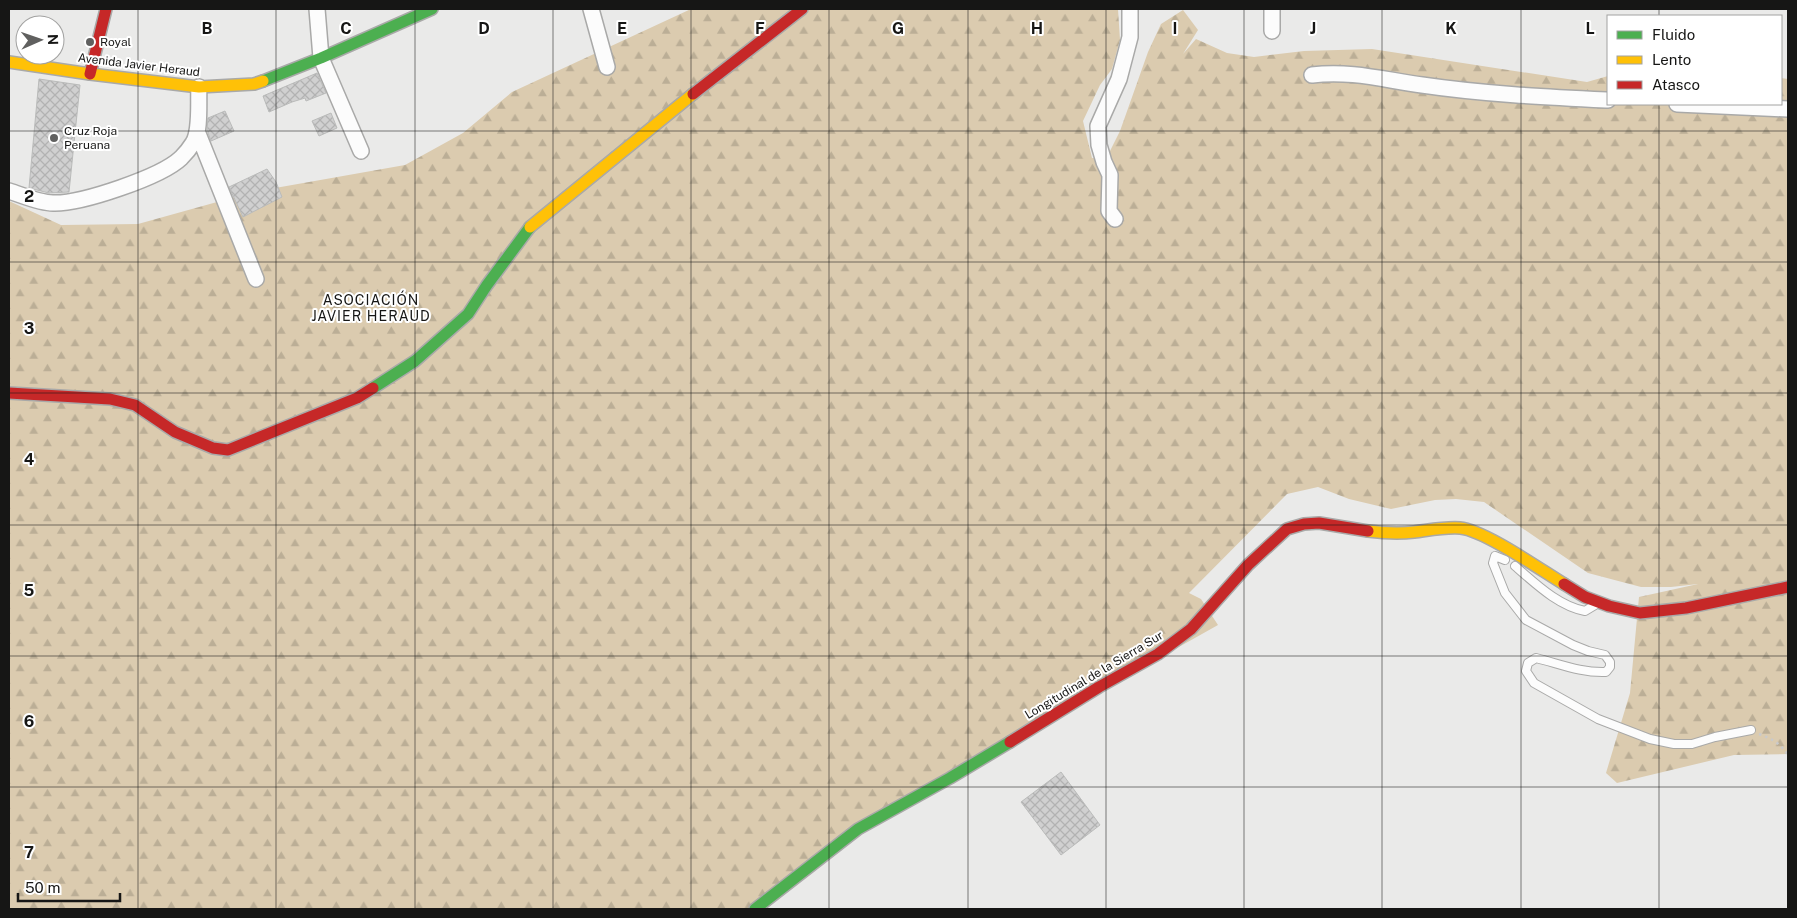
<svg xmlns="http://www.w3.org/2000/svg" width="1797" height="918" viewBox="0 0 1797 918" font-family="'Public Sans',sans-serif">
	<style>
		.forest { fill: url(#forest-firs) }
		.building { fill: url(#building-cross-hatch); stroke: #babbba }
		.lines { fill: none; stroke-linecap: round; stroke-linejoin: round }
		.lane-casing { stroke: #a9a9a8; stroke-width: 10 }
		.street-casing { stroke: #a9a9a8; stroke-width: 18 }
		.fast-casing { stroke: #a9a9a8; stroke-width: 14 }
		.slow-casing { stroke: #a9a9a8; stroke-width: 14 }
		.jam-casing { stroke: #a9a9a8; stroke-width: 14 }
		.path { stroke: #cacaca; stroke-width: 2.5; stroke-dasharray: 2.5 4; stroke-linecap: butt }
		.lane { stroke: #fcfcfc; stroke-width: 8 }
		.street { stroke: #fcfcfc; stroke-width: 15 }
		.fast { stroke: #4caf50; stroke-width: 11 }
		.slow { stroke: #ffc107; stroke-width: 11 }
		.jam { stroke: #c62828; stroke-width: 11 }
		.grid { fill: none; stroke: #161615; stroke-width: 1; stroke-opacity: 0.55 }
		.poi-dot { fill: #60605f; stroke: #fff; stroke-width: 2 }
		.labels { text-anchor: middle; stroke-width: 4; stroke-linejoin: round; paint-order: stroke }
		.poi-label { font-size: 12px; fill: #161615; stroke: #fff; text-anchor: start }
		.street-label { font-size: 12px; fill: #161615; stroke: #fff }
		.neighbourhood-label { font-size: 14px; letter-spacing: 1px; fill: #161615; stroke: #fff }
		.grid-label { font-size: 16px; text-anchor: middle; font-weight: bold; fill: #161615; stroke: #fff; stroke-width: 4; stroke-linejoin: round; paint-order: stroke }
	</style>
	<defs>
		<pattern id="forest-firs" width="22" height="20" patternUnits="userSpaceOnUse" patternTransform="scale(1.25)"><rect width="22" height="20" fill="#dbcbaf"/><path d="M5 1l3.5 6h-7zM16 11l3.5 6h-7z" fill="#bbae96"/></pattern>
		<pattern id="building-cross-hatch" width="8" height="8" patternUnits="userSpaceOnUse" patternTransform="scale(1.25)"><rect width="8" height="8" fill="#d0d0d0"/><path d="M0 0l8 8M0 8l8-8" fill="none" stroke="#b2b2b2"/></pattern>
	</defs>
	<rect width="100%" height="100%" fill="#eaeae9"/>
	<!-- forest -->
	<path class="forest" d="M691 9H1118L1120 40 1112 69 1100 85 1083 121 1092 158 1106 159 1120 131 1148 52 1161 24 1183 10 1198 30 1183 54 1196 39 1227 53 1254 57 1304 51 1372 49 1587 82 1608 76V104H1781V78L1788 79V754L1734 755 1617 783 1606 773 1630 693 1639 597 1698 584 1671 587H1641L1588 573 1484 502 1456 499 1435 500 1391 509 1349 499 1318 487 1287 494 1189 593 1201 599 1218 625 910 798 756 909H9V201L61 225 138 224 253 192 405 165 463 133 512 92Z"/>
	<!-- building -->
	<path class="building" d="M317 73 326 93 306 101 305 98 292 102 269 112 263 96Z
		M39 79 80 85 69 192 49 193 29 188Z
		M225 111 234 131 211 141 207 130 208 118Z
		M331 113 337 128 319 136 312 121Z
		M267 169 276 182 282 197 243 217 229 187Z
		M1061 772 1100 825 1061 855 1021 802Z"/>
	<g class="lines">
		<defs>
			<path id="lane" d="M1505 560 1495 556 1493 563 1505 593 1526 620 1573 645 1588 651 1605 655 1610 662V667L1606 672C1581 673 1560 664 1536 658L1528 663 1526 671 1534 683 1598 719 1650 739 1674 744H1692L1715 737 1751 730
				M1515 566C1535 583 1558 606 1585 611L1595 605"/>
			<path id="street" d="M317 9 321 58 361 151
				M591 9 607 67
				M1272 31V9
				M1312 75C1350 70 1385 80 1422 85 1483 94 1546 97 1608 100
				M1677 104 1788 109
				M197 131 256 279
				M9 191C22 195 39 203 53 203 81 204 161 177 181 158 185 154 190 148 193 143 201 131 198 102 199 87
				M1115 219 1109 211 1110 175 1104 162 1099 145 1098 126 1119 79 1130 37V9"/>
			<path id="fast" d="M263 81 321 58 432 9
				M373 388 415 361 468 314 487 285 530 227
				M755 909 858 829 950 778 1010 742"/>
			<path id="slow" d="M9 62 90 74 199 87 254 84 263 81
				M530 227 693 94
				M1368 531C1383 533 1399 534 1414 532 1430 530 1444 527 1460 528 1484 530 1541 570 1564 584"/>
			<path id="jam" d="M90 74 106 9
				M693 94 802 9
				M9 393 110 399 135 405 175 432 213 448 228 450 357 398 373 388
				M1564 584 1585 597 1609 606 1640 613 1686 608 1788 587
				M1010 742 1099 687 1158 654 1191 629 1248 565 1287 529 1304 524 1319 523 1368 531"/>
		</defs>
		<!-- lane casing -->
		<use href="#lane" class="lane-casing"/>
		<!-- street casing -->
		<use href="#street" class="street-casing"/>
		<!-- fast casing -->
		<use href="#fast" class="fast-casing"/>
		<!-- slow casing -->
		<use href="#slow" class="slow-casing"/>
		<!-- jam casing -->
		<use href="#jam" class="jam-casing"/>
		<!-- path -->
		<path class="path" d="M1759 734C1771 738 1781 744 1788 755"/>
		<!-- lane -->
		<use href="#lane" class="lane"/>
		<!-- street -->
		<use href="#street" class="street"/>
		<!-- fast -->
		<use href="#fast" class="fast"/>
		<!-- slow -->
		<use href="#slow" class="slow"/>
		<!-- jam -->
		<use href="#jam" class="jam"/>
	</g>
	<!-- grid -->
	<path class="grid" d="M138 9V909M276 9V909M415 9V909M553 9V909M691 9V909M829 9V909M968 9V909M1106 9V909M1244 9V909M1382 9V909M1521 9V909M1659 9V16M1659 104V909M9 131H1788M9 262H1788M9 393H1788M9 525H1788M9 656H1788M9 787H1788"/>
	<!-- markers -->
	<g class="poi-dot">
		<circle cx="90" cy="42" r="5"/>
		<circle cx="54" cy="138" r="5"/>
	</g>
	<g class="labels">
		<!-- poi labels -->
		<g class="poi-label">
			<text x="100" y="46">Royal</text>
			<text x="64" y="135">Cruz Roja<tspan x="64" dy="14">Peruana</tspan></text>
		</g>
		<!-- street labels -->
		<g class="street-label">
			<text transform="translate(139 65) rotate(7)" y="4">Avenida Javier Heraud</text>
			<text transform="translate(1094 675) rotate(-31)" y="4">Longitudinal de la Sierra Sur</text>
		</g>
		<!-- neighbourhood labels -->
		<g class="neighbourhood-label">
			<text x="371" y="305">ASOCIACIÓN<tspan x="371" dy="16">JAVIER HERAUD</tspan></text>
		</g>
	</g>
	<g class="grid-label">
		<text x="207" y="34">B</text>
		<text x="346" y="34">C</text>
		<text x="484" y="34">D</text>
		<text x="622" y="34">E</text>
		<text x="760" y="34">F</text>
		<text x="898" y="34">G</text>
		<text x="1037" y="34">H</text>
		<text x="1175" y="34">I</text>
		<text x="1313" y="34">J</text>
		<text x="1451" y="34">K</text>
		<text x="1590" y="34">L</text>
		<text x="29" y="202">2</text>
		<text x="29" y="334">3</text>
		<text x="29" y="465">4</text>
		<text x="29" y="596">5</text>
		<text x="29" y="727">6</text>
		<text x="29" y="858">7</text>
	</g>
	<!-- border -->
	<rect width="1797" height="918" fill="none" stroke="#161615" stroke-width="20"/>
	<!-- legend -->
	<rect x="1607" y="15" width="175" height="90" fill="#ffffff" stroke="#a2a2a1"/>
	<rect x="1617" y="31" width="25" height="8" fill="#4caf50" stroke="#a2a2a1"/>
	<text x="1652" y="40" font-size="15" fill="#161615">Fluido</text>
	<rect x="1617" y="56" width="25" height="8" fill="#ffc107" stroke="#a2a2a1"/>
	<text x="1652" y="65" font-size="15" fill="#161615">Lento</text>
	<rect x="1617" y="81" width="25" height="8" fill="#c62828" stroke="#a2a2a1"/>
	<text x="1652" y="90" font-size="15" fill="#161615">Atasco</text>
	<!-- north arrow -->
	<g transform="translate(40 40) rotate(88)"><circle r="24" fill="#ffffff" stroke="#a2a2a1"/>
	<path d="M0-4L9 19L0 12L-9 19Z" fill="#60605f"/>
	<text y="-8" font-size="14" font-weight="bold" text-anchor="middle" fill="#161615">N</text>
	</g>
	<!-- scale -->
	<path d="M18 893v8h102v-8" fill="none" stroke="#161615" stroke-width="2.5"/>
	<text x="25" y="893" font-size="15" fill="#161615" stroke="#ffffff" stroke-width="4" paint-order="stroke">50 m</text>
</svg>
